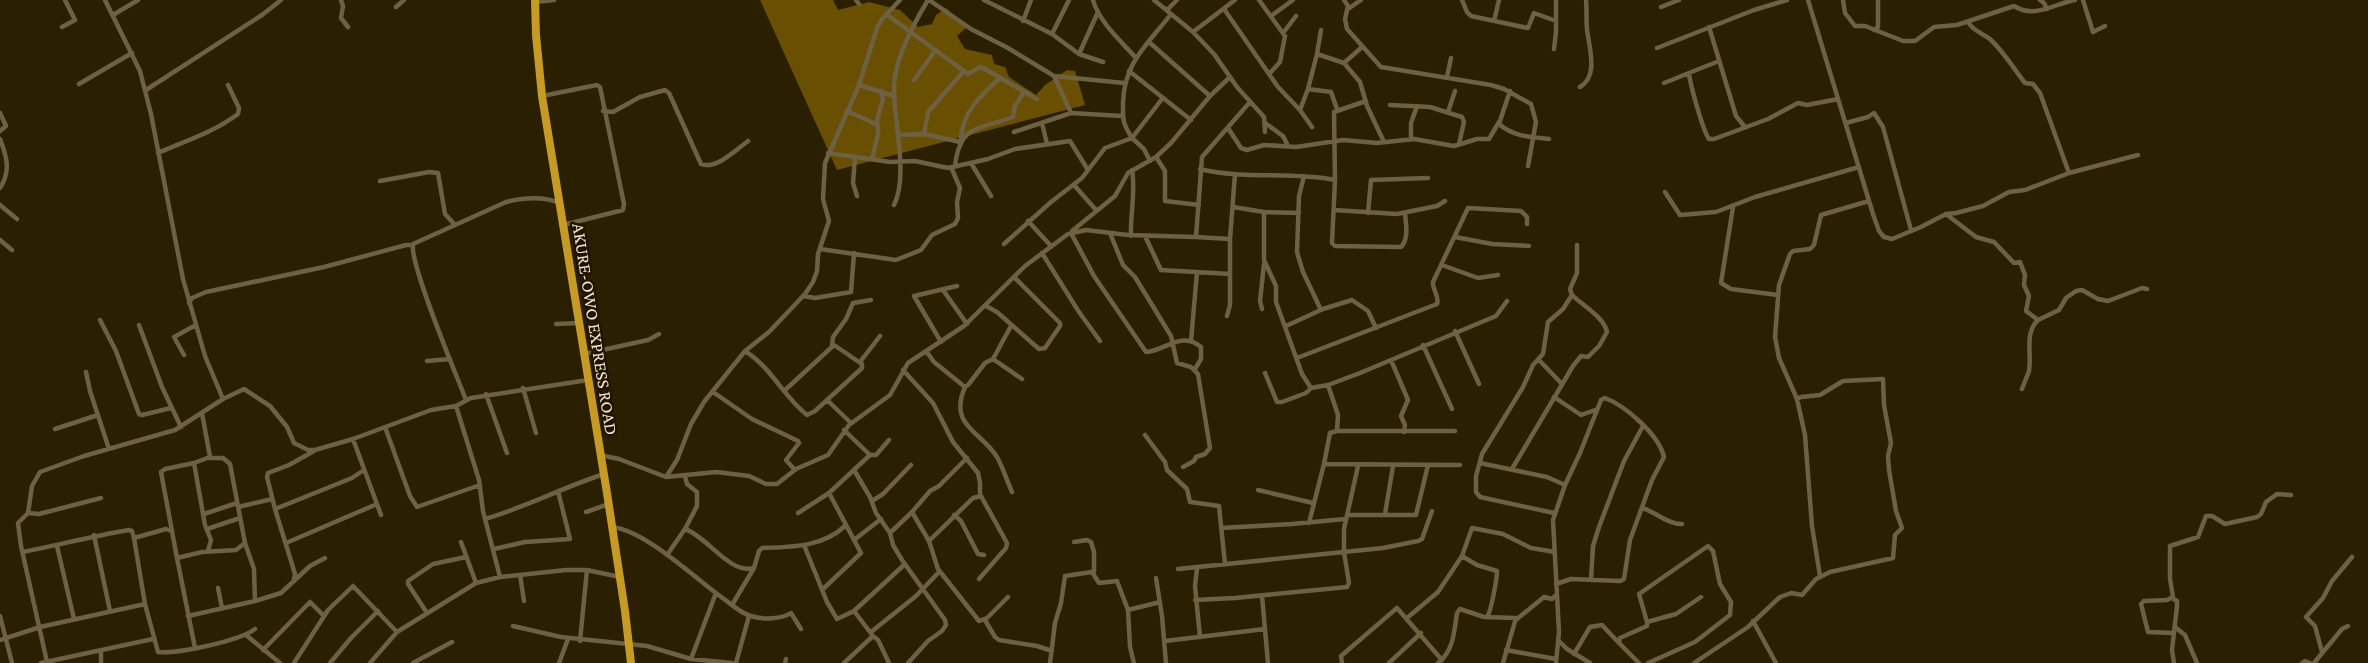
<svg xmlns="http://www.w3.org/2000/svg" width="2368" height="663" viewBox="0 0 2368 663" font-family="'Crimson Pro',serif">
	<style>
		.forest { fill: #684f01 }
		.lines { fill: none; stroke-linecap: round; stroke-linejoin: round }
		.minor { stroke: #6e6142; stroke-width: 4.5 }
		.highway { stroke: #c59b26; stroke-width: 8 }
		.labels { text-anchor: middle; stroke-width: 5; stroke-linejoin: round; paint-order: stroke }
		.street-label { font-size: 18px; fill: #efe8d7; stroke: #211500 }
	</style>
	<rect width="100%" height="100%" fill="#2a1f01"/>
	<!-- forest -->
	<path class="forest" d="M760 0H833L838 10 869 2 900 10 918 27 932 24 936 15 946 8 966 28 957 36 965 49 992 55 994 64 1005 67 1009 77 1036 95 1045 85 1067 70 1075 71 1085 105 837 170Z"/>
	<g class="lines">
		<!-- minor -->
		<path class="minor" d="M105 0 140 71 151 114 183 279 205 356 223 399 244 389 270 406 287 427 294 443 308 450H315L353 439 431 410 456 406 471 398 588 380
			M341 0 343 6 341 18 348 27
			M856 0 859 4
			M929 0 971 29 1008 48 1054 76 1124 83
			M984 0 1052 34 1079 54 1103 62
			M1093 0C1099 22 1121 41 1136 58
			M1154 0 1193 32 1214 54 1237 87 1264 117 1265 132
			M1259 0 1285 36 1280 62 1270 73
			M1344 0 1348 6 1345 19 1347 29 1381 67 1491 85 1504 89 1531 104 1536 122 1528 166
			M1462 0 1467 12 1471 16 1528 28 1534 13 1556 21
			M1808 0 1873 214 1879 231 1884 237 1892 239 1921 227 1946 214 1956 213 1983 206 2009 192 2025 190 2069 173 2138 155
			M1843 0 1845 13 1855 26H1865L1903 41H1915L1934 27 1957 25 2014 6C2035 19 2053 4 2075 0
			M2040 0 2044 3 2047 9
			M2083 0 2093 32 2105 26
			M535 2 554 0
			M396 7 404 0
			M1661 7 1679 0
			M1224 9 1278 87 1300 110 1312 127
			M1348 9 1361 0
			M1167 10 1177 0
			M886 14 968 74 980 67 983 68 1037 99
			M113 15 138 0
			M1271 16 1293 0
			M1023 21 1031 0
			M1494 21 1499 0
			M1968 22C1973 31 1982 33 1990 39 2004 52 2014 69 2025 83L2033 84 2040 93 2069 173
			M62 27 75 20 65 0
			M1709 27 1736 116 1745 127
			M1874 30 1878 27V0
			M1193 32 1235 0
			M1283 33 1296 16
			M1052 34 1069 0
			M1149 42 1210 96
			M1657 48 1754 10 1787 0
			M1554 49 1556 32V0
			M1079 54 1098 12
			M1317 54 1321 30
			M1344 63 1362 47
			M1129 71 1191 120
			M1689 73C1690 84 1703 131 1709 139H1714L1768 119 1798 103 1807 105 1838 99
			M1054 76 1071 113
			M1447 77 1451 58
			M914 80 935 51
			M1664 83 1719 61
			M79 84 132 53
			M859 85 894 96
			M1580 87C1599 76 1589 48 1587 29 1586 20 1587 10 1586 0
			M1308 89 1331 92 1337 109
			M146 90 262 15 281 0
			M1510 91 1499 124C1514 137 1531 137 1549 139
			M542 96 597 85 600 87 624 204 623 210 563 225
			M1366 101 1334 112 1335 180 1332 243 1335 246 1401 247C1409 239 1406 224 1405 213
			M1390 105 1430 107 1462 117 1464 122 1459 144
			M1300 110 1308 89 1317 54 1344 63 1360 82 1367 106 1384 142
			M603 111 613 112 640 97 665 90 669 93 701 164C716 170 736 150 748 141
			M847 111 878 125V134L872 159
			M1448 112 1455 91
			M0 113 6 126 0 131
			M1042 123 1047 144
			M1265 123 1283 136 1288 146
			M1846 123 1868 117 1874 113 1883 127 1911 230
			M876 124 883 99 881 91
			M1228 128 1241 148 1247 150 1264 145 1296 147 1343 140 1377 143 1414 139 1454 146 1477 139H1489L1499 122
			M1014 132 1071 113 1122 116
			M924 134 928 112 963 72
			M899 135 924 134 960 142
			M0 139C7 157 11 171 0 188
			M961 139C962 112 981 95 1000 78
			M1411 139V123L1417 106
			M158 153C185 141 214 132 238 114L239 108 228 85
			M828 153 890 162 915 161 948 168 988 159 1015 149 1070 141 1088 170
			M855 157 853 183 857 196
			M1156 157 1165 171V201L1199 205
			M1150 161 1144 149 1132 138 1162 99
			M971 163 991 196
			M955 166C960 124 978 130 1013 117L1015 106 1024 92
			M1200 169C1244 180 1291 171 1335 180
			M1304 176 1299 196 1297 252 1303 272 1321 310
			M380 181 429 172 438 173 445 214 455 225
			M1074 185 1096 210
			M1665 192 1680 215 1716 212 1755 197 1859 167
			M0 205 17 219
			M894 205C909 175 893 120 894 86 895 58 914 23 928 0
			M1233 207 1264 212 1299 213
			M1733 207 1721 283 1731 289 1778 295
			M1334 210 1397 214 1437 206 1445 201
			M1264 212V260L1276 286V302L1302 374 1311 388
			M1368 213 1371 180 1428 178
			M1946 214 1976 237 1994 242 2014 263 2020 262 2025 275 2024 285 2029 296 2026 311 2038 320 2059 310 2066 298 2076 291 2082 290 2098 299 2108 301 2142 288 2147 289
			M1028 221 1051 246
			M1072 231 1115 196 1128 173 1156 157 1171 143 1210 96 1230 77
			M1071 233 1094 276 1146 352C1165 351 1182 330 1201 347V359L1195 369
			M1110 233 1123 265 1135 277 1171 336 1177 363 1191 367 1198 374 1210 448 1205 454 1196 457 1194 461 1183 467
			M1131 236C1130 214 1136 192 1132 170
			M1145 236 1161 270 1230 274
			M1196 237 1230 239
			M1455 237 1492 244 1529 246
			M0 240 12 250
			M1004 244 1051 202 1082 178 1105 148 1132 138C1122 122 1123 120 1123 103 1124 62 1148 44 1171 14
			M820 249 896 260 921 250 932 235 955 224 958 218 957 202 960 188 951 167
			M1042 253 1079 312 1100 341
			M1442 265 1478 278 1498 275
			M943 290 967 324
			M803 296 815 298 851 292 854 253
			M189 303 192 298 206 292 324 267 406 245H413
			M986 306 997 312 1039 349 1045 348 1060 326V323L1014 277
			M1262 309 1260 301 1264 264
			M1227 316 1230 305V239L1235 174
			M100 320 116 351 139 414 142 415 171 408
			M556 324 579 323
			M139 325 162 387 181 427
			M1286 326 1323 309 1352 300 1368 311 1376 328
			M1455 331 1479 384
			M1191 341 1197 272
			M941 342 914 296 957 286
			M1423 345 1452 409
			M832 346 833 337 846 319 853 303 871 300
			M745 351C771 367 783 396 807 415L815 411 862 368V364L834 345 784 391
			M926 351 934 362 965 387 968 385 985 363 993 359 1022 379
			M584 354 648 340 659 334
			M184 355 174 337 196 325
			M1297 358 1437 304C1440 296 1432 290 1433 282L1468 208 1521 211 1527 217V224
			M993 359 1011 326
			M1391 360 1408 400 1401 416 1405 425 1404 432
			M1539 360 1561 383
			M427 361 450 359
			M860 362 880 336
			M903 370 933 403 953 442 978 473 980 483V495
			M86 372 90 391 109 449
			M1265 373 1277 402H1282L1306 393 1311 388 1328 385 1360 373 1496 316 1507 301
			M1328 385 1338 415 1337 431
			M965 387C948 426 981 431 997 457 1003 468 1007 481 1012 492
			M523 388 536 433
			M2022 389C2024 383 2027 377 2029 371 2032 354 2024 333 2038 320
			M713 392 752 419 798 441 799 443 786 460 795 470
			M486 394 507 453
			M1554 397 1581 415 1595 410
			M466 400C456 374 409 263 413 244L506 202C523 198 543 196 559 203
			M827 400 851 423
			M456 406 479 480 483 511 500 577
			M202 413 210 457 194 463 205 525 211 540 208 551
			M385 427 410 496 417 507 480 485
			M55 429 98 415
			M844 430 870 455
			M1145 435 1165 462 1167 470 1187 489 1190 502 1219 506 1225 564
			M353 439 381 515
			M314 451 289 465 268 473 267 477 275 509 352 478 364 470
			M600 455 619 459 666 477 716 472 749 476 766 484H777L796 469 828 455 849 425 890 395 908 363 964 326 1025 266 1068 234 1086 230 1128 235 1196 237 1202 157 1250 102
			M1480 463 1547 477 1565 485
			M1324 464 1460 465
			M1512 469 1573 366 1581 356 1588 357 1599 346 1607 332C1604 317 1583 306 1572 295
			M854 470 870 497 876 513 890 533 893 545 902 560 945 620 946 625 942 631 928 641 908 663
			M666 477 677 460 691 424 704 402 745 351 769 332 805 294 813 282 817 271 818 254 829 221 823 199 825 163 859 85 877 28 882 19 900 0
			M1258 490 1313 503
			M872 501 883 494 911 465
			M238 507 272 499
			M1642 508C1656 512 1667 524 1682 524
			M275 509 295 574 294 579
			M586 512 609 504
			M912 512 930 491 939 486 967 458
			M28 513 32 486 40 472 84 456 175 430 223 399
			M798 513 829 493 870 455H876L889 440
			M1554 513 1480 497 1476 492V476L1482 454 1523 387 1533 365 1543 354 1548 322 1563 309 1572 295 1570 289 1577 273V245
			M204 514 237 503
			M1385 514 1393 466
			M954 515 961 521 978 554 984 555
			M1347 515H1416L1428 465
			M485 519C526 507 564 487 604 474
			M1309 523 1324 464 1330 433 1337 431H1455
			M612 527C645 530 697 580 724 599 732 605 742 614 751 616 763 620 782 619 791 613L801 629
			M1221 528 1292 524 1345 519
			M207 529 240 518
			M685 529 697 506V492L687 484 685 476
			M171 531 166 529 134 538 145 604 158 652C177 654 240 641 255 629
			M890 533 912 512 929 541 938 569 979 621 987 618 1008 597
			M94 535 110 611
			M854 540 881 519
			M929 541 973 498 981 496 1007 543 1006 548 979 579
			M461 542 476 583
			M1074 542 1087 540 1091 542 1094 552V572
			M286 543 377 504
			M804 545 827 602 837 619 854 611 905 564
			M57 546 74 619
			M494 549 525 542 570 539 558 491
			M23 552C58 545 93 536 129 530L132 531 134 538
			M667 555 685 529C708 537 730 575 754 568
			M1462 556 1477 565 1497 571C1497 579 1491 612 1487 617
			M177 558 161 472 165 469 194 463
			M1197 568 1195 586 1200 637
			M1178 569 1383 548 1418 541 1422 539 1432 511
			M520 575 524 601
			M1820 576 1812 526 1805 435 1797 399 1779 358 1775 337 1779 285 1790 254 1793 251 1810 249 1814 245 1821 215 1869 201
			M1156 578 1162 616 1166 663
			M1591 579 1593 546 1599 527 1624 461 1643 426
			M1556 584 1571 579 1620 581 1624 579 1630 540 1652 480 1664 457C1659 435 1626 406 1605 398L1601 400 1580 453 1565 485 1553 520 1559 632 1556 663
			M218 588 222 608
			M822 590 861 553 829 493
			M1262 596 1268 663
			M2172 598 2177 601V606L2172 650 2174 663
			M1195 600 1235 598 1347 587 1349 583 1344 552V529L1358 466
			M255 601 281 593 310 566 325 558
			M732 605 754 568 759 551 762 548C792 547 823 547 845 526
			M1128 610 1130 647 1134 663
			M427 613 408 584V581L433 564 466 557
			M0 616 12 663
			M188 616 255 601 254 569 245 543
			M1407 618 1438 592 1462 556 1472 528 1503 534 1531 548 1555 552
			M1517 619 1544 597 1552 599 1556 595
			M985 620 995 637 999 640 1037 646 1052 651
			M1753 621 1776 663
			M1647 622 1639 594 1708 546 1713 551 1720 584 1731 602 1730 615 1695 642 1648 663
			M513 626 561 637 647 646 691 659 732 663
			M2175 627 2185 635 2197 663
			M871 632 916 596 939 572
			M2173 633 2148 632 2141 604 2144 601 2167 600 2173 597 2170 579V546L2198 537 2206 516H2212L2225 524 2257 517 2261 514 2266 502 2277 494 2291 495
			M246 635 280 663
			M873 636 878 640 889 663
			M0 640 40 627 145 604
			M580 641 587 570
			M1165 641 1265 629
			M1559 641 1567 649 1590 663
			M195 648 177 558 202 552 236 550 245 543 230 464 223 458H210
			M263 650 310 602 324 616
			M1506 650 1556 659
			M101 651V663
			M2322 652 2315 626 2306 617 2323 598 2332 581 2352 557
			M1574 654 1590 627 1602 625 1619 643
			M691 659 716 593
			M47 662 21 546 18 523 28 513 39 514 101 498
			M41 663 153 639
			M294 663 328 610 353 586 397 632
			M330 663 351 638 378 611
			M370 663 397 632 476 583 500 577 566 570H587L620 577
			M413 663 452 642
			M559 663 568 639
			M736 663 749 616
			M785 663 786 659
			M844 663 873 636 854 611
			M1050 663 1055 623 1061 603 1065 576 1092 572 1099 583 1117 581 1128 610 1160 602
			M1342 663 1341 656 1397 608 1442 660
			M1389 663 1421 633
			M1438 663C1454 650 1454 632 1457 613L1460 609 1484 617 1516 618 1503 663
			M1639 663 1619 643 1620 638 1647 626V622L1676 614 1701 597
			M1694 663 1748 627 1780 597 1791 593 1802 595 1816 579 1830 572 1893 558 1895 535 1902 528 1896 511 1889 470 1888 456 1891 443 1884 405 1883 379 1843 381 1820 395 1801 397 1797 399
			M2302 663 2305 661 2310 663
			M2314 663 2342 629 2348 626"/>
		<!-- highway -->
		<path class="highway" d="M535 0 536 35 542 96 607 493 625 611 631 663"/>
	</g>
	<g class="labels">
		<!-- street labels -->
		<g class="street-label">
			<text transform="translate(595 329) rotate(81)" y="6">AKURE-OWO EXPRESS ROAD</text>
		</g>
	</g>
</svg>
